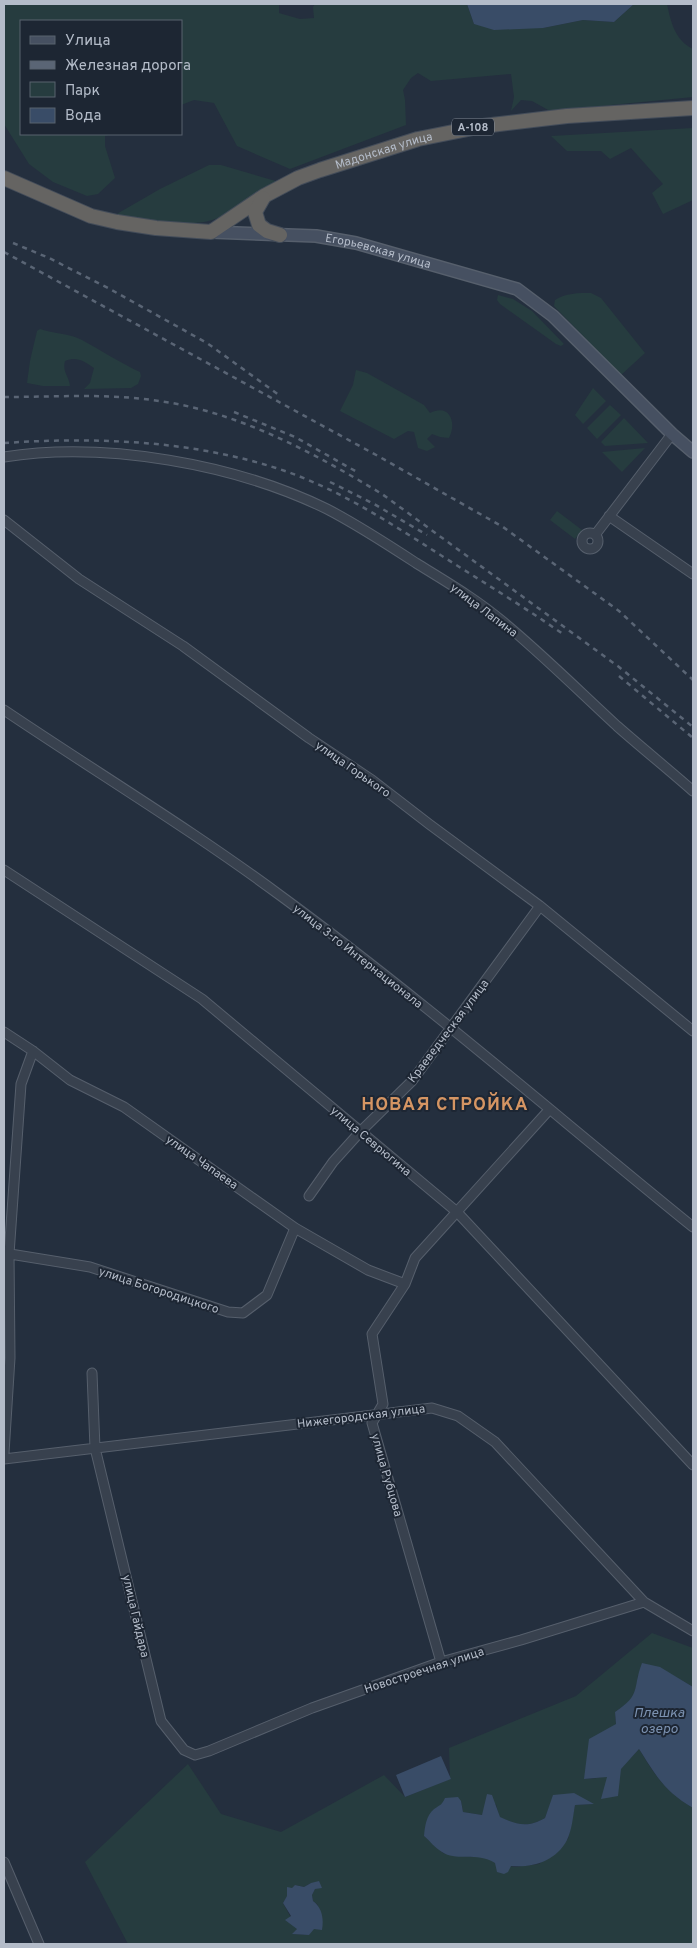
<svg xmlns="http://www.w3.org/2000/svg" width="697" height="1948" viewBox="0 0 697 1948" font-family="Overpass,sans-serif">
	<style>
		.green { fill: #263c3f; fill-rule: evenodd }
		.water { fill: #394c67 }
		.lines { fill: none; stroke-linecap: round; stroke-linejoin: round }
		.minor-casing { stroke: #565f6c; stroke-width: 11 }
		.secondary-casing { stroke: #565f6c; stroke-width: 14 }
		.trunk-casing { stroke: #434c59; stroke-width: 16 }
		.minor { stroke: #38414e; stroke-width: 9 }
		.secondary { stroke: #465061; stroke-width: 11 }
		.trunk { stroke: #656462; stroke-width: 14 }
		.rail { stroke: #5a6575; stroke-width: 2.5; stroke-dasharray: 5 5; stroke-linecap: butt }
		.labels { text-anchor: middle; stroke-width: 4; stroke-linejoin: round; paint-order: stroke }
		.shield { fill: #1d2633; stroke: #878f9c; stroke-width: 1 }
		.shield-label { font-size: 11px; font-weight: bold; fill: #b4bcc9 }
		.street-label { font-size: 12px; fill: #b4bcc9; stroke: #1d2633 }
		.water-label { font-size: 14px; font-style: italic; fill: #7c92b1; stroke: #1d2633 }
		.district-label { font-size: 18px; font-weight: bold; letter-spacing: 1px; fill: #d59563; stroke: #1d2633 }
	</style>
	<rect width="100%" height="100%" fill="#242f3e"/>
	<!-- green -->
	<path class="green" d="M4 4H279V13L300 19 314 18 313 7 315 4H467L474 24 543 28 583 20 614 22 634 4H667C671 23 675 40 693 49V97L550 111 532 101 521 100 511 111 514 97 511 74 431 81 418 73 411 78 403 90 405 100 406 125 290 169 237 146 214 103 194 100 181 105V21H21V134H112L105 136V146L115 178 98 194 87 196 53 182 29 164 4 124Z
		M693 128V200L663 214 652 193 663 184 631 148 610 159 601 151H567L551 136Z
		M209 165H221L279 182C261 192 224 220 204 222 175 226 144 219 115 215L160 189Z
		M591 293 601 298 645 353 621 375 554 306 555 300C565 293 579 293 591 293Z
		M498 295 513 299 532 311 564 344 561 346 556 344 500 304 497 300Z
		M40 329C53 334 69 333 82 340 101 350 120 363 140 372L141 376 138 384 131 388 84 389 90 383 94 368C84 361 77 356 65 361 62 372 69 376 70 386H43L27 383 30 361 37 331Z
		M356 370 367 373 424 405 430 413C450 403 457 423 449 438L440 437 432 434 427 439 435 447 427 451 418 448 414 432 408 431 394 439 340 411 353 385Z
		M593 388 606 401 583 424 575 415Z
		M610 405 621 415 597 439 587 428Z
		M624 418 648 443 605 446 601 442Z
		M645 448 622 472 602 452Z
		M557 511 582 530 575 539 550 520Z
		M652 1633 693 1648V1687L674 1676 638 1675C636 1696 632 1701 615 1712L616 1724 584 1779C612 1779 621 1768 639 1749 656 1777 665 1791 693 1808V1944H128L85 1862 188 1764 221 1814 281 1832 384 1775 405 1797 450 1779 449 1748 576 1696ZM554 1795 593 1804 575 1805 568 1839 539 1864 515 1867 495 1863 486 1857 455 1856 443 1853 424 1836 433 1810 442 1805 461 1801 463 1812 482 1815 496 1804 499 1817C517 1825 528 1828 545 1818ZM311 1883 315 1889 312 1895 313 1901 318 1905 309 1935 293 1934 297 1929 283 1903 295 1885 304 1887Z"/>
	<!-- water -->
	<path class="water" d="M467 4H634L614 22 583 20 543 28 494 30 474 24Z
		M642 1663 660 1667 693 1687V1808C664 1791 657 1777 639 1749L621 1769 618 1796 601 1799 607 1777 584 1779 589 1739 616 1724 615 1712C642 1694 632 1689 642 1663Z
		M441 1756 451 1779 405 1797 396 1775Z
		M574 1793 594 1804 575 1805C573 1816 572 1830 567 1840 556 1861 533 1868 511 1866L508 1872 504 1874 497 1872 495 1863C476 1851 457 1862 442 1852 435 1848 430 1841 424 1836 425 1826 426 1816 434 1809 440 1805 442 1805 445 1798L458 1797 461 1801 463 1812 482 1815 487 1794 492 1795 500 1817C517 1825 528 1828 545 1818L553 1795Z
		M319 1881 322 1888 315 1889 312 1895 313 1901C322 1908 324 1918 322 1930L314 1929 309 1935 292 1934 297 1929 285 1920 291 1916 283 1903 287 1896V1887L292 1888 295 1885 304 1887 311 1883Z"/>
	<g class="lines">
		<defs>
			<path id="minor" d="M4 457C105 441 235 464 327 509 358 525 387 544 416 563 445 581 476 599 502 621 542 654 579 691 617 726 642 748 668 769 693 791
				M609 516 693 574
				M4 520 79 579 183 646 309 738 372 780 429 824 540 906 693 1031
				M582 541a8 8 0 1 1 16 0a8 8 0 1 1-16 0Z
				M595 535 672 434
				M4 710C96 772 192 830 281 896 423 1000 556 1116 693 1227
				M4 870 202 999 457 1212 693 1465
				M4 1032 33 1051 70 1080 124 1107 295 1228 368 1270 405 1284
				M309 1196 333 1162 360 1132 412 1081 540 906
				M4 1253 90 1267 228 1312 243 1313 267 1295 295 1228
				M92 1373 95 1448 161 1721 184 1750 195 1755 209 1751 312 1708 441 1662 521 1640 644 1602
				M4 1453 10 1358 9 1254 21 1084 33 1051
				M4 1459 432 1408 458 1416 495 1442 644 1602 693 1631
				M441 1662 372 1423 383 1404 372 1334 405 1284 415 1258 549 1110
				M4 1862 39 1944"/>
			<g id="secondary">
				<path id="s1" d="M211 232 316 236 356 243 517 289 553 316 672 434 693 452"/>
			</g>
			<g id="trunk">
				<path id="s2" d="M4 178 91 216 117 222 156 228 211 232 264 196 298 178 320 170 418 139 483 126 567 116 693 108"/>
				<path d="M263 198 255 212 259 225 267 231 280 235"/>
			</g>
		</defs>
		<!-- minor casing -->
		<use href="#minor" class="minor-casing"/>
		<!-- secondary casing -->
		<use href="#secondary" class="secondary-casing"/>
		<!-- trunk casing -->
		<use href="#trunk" class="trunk-casing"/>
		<!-- minor -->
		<use href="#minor" class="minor"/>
		<!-- secondary -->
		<use href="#secondary" class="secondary"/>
		<!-- trunk -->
		<use href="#trunk" class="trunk"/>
		<!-- rail -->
		<path class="rail" d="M13 243 49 258 108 288 207 343 279 395
			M4 252 378 456 503 527 619 611 693 680
			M4 397C55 397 108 393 159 401 239 412 314 453 382 494L619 667 693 727
			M234 412 295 437 357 472
			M4 443C95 437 188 440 276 468 336 487 390 523 442 556 483 582 524 607 563 634
			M330 482 374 504 427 535
			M619 676 693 738"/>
	</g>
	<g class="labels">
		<!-- shield labels -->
		<rect class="shield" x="452" y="118.5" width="42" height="17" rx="4"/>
		<g class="shield-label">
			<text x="473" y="131">А-108</text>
		</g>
		<!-- street labels -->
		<g class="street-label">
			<text dy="4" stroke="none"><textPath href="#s2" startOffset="409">Мадонская улица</textPath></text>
			<text dy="4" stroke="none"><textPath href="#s1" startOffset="169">Егорьевская улица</textPath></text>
			<text transform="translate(484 610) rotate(37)" y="4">улица Лапина</text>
			<text transform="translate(353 769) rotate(35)" y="4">улица Горького</text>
			<text transform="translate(358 956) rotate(38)" y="4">улица 3-го Интернационала</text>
			<text transform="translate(448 1031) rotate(-53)" y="4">Краеведческая улица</text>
			<text transform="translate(371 1141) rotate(40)" y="4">улица Севрюгина</text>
			<text transform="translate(202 1162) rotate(35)" y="4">улица Чапаева</text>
			<text transform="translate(159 1290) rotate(18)" y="4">улица Богородицкого</text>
			<text transform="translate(361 1416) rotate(-7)" y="4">Нижегородская улица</text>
			<text transform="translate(387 1475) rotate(74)" y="4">улица Рубцова</text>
			<text transform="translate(136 1616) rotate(77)" y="4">улица Гайдара</text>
			<text transform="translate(424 1670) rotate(-18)" y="4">Новостроечная улица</text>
		</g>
		<!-- water labels -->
		<g class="water-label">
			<text x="659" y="1717">Плешка<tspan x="659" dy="16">озеро</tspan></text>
		</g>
		<!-- district labels -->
		<g class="district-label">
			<text x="445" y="1110">НОВАЯ СТРОЙКА</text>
		</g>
	</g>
	<!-- border -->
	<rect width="697" height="1948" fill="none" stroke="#b4bcc9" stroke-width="10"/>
	<!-- legend -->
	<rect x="20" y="20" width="162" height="115" fill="#1d2633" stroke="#59626f"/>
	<rect x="30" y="36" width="25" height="8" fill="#465061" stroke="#59626f"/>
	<text x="65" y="45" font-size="15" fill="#b4bcc9">Улица</text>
	<rect x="30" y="61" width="25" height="8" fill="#5a6575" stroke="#59626f"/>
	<text x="65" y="70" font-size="15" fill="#b4bcc9">Железная дорога</text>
	<rect x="30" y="82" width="25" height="15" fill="#263c3f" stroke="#59626f"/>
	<text x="65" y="95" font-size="15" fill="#b4bcc9">Парк</text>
	<rect x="30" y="108" width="25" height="15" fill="#394c67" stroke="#59626f"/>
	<text x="65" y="120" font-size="15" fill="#b4bcc9">Вода</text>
</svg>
